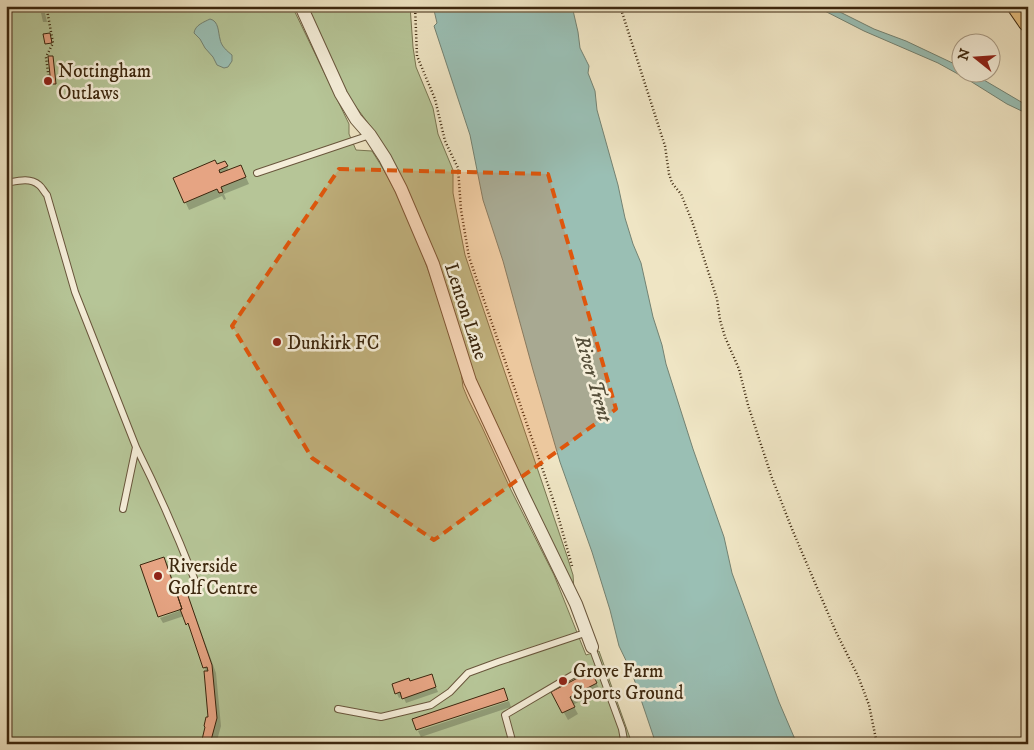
<svg xmlns="http://www.w3.org/2000/svg" width="1034" height="750" viewBox="0 0 1034 750" font-family="'IM FELL DW Pica',serif">
	<style>
		.green { fill: #b6c597; stroke: #797652 }
		.water { fill: #9abfb4; stroke: #748272 }
		.shadow { fill: #0003 }
		.building { fill: #e6a483; stroke: #3c270e }
		.lines { fill: none; stroke-linecap: round; stroke-linejoin: round }
		.lane-casing { stroke: #69563c; stroke-width: 8 }
		.street-casing { stroke: #69563c; stroke-width: 14 }
		.primary-casing { stroke: #3c270e; stroke-width: 21 }
		.path { stroke: #3c270e; stroke-width: 2.5; stroke-dasharray: 1 2.5; stroke-linecap: butt }
		.lane { stroke: #f5eed9; stroke-width: 6 }
		.street { stroke: #f5eed9; stroke-width: 12 }
		.primary { stroke: #e8c282; stroke-width: 19 }
		.marked { fill: #df560c; fill-opacity: 0.2; stroke: #df560c; stroke-width: 4; stroke-dasharray: 10 6; stroke-linejoin: round }
		.poi-dot { fill: #8f2418; stroke: #f5eed9; stroke-width: 2 }
		.labels { text-anchor: middle; stroke-width: 5; stroke-linejoin: round; paint-order: stroke }
		.poi-label { font-size: 19px; fill: #3c270e; stroke: #f5eed9; text-anchor: start }
		.street-label { font-size: 19px; fill: #3c270e; stroke: #f5eed9 }
		.water-label { font-size: 20px; font-style: italic; fill: #544d38; stroke: #f5eed9 }
	</style>
	<rect width="100%" height="100%" fill="#efe5c4"/>
	<filter id="stains"><feTurbulence type="fractalNoise" baseFrequency=".004" numOctaves="4"/><feColorMatrix values="0 0 0 0 .2 0 0 0 0 .09 0 0 0 0 .02 0 0 0 .5 -.17"/></filter>
	<radialGradient id="worn" r=".72"><stop offset=".6" stop-color="#630" stop-opacity="0"/><stop offset="1" stop-color="#630" stop-opacity=".3"/></radialGradient>
	<!-- green -->
	<path class="green" d="M6 6H292L349 124V134L356 150 372 151C416 218 437 297 461 372L463 387 468 399 482 427 510 488 554 575 586 655 599 651 630 738 629 744H6Z
		M304 6H410L413 47 416 67 433 108 438 134 453 170V193L465 255 567 556 573 575 574 590 474 375 371 127 351 100Z"/>
	<!-- water -->
	<path class="water" d="M433 6H572L578 32 580 48 589 66 588 73 595 91 597 110 618 185 625 218 633 244 641 263 653 317 662 345 666 364 693 449 724 537 732 573 779 702 797 744H656L632 673 619 646 610 610 592 552 560 462 533 370 503 261 483 200 470 135 434 26 437 23Z
		M815 6H828L874 29 906 41 961 67 962 72 972 73 1028 106V114L1007 104 967 79 938 63 864 31Z
		M210 19C219 21 218 32 220 39 221 46 227 51 232 55V61L228 67 224 68 217 65 213 57 205 48 200 39 194 33C195 25 204 22 210 19Z"/>
	<!-- shadow -->
	<path class="shadow" d="M41 13H45L47 22H43Z
		M225 162 229 171 244 173 249 184 224 194 226 199 224 200 222 196 189 210 175 179Z
		M164 558 168 565 176 589 183 586 187 593 216 673 221 726 216 744H202L210 719 207 672 204 667 191 631 184 616 163 623 160 618 187 608 186 606 159 615Z
		M591 673 600 690 573 705 578 714 568 720 553 693Z
		M431 675 438 692 406 703 403 696 399 698 393 685 410 683Z
		M509 701 511 707 421 737 418 731Z"/>
	<!-- building -->
	<path class="building" d="M50 33 52 43 45 44 43 34Z
		M48 56H53L56 84H51Z
		M215 160 217 164 225 161 228 166 219 170 220 173 241 165 246 177 221 187 223 192 219 193 217 189 184 203 173 178Z
		M164 557 182 609 158 617 140 565Z
		M184 584 212 665 217 718 210 744H201L205 727 204 726 206 717H208L204 671H208L207 667 203 668 188 623 186 625 180 609H182L175 588Z
		M591 671 597 683 570 697 575 707 562 713 551 692Z
		M432 674 436 687 402 699 400 692 395 694 392 684 409 678 410 681Z
		M504 688 508 700 416 730 412 719Z"/>
	<g class="lines">
		<defs>
			<path id="lane" d="M257 173 370 135
				M6 183C17 181 30 177 39 185 42 187 44 192 47 195L75 292 136 447 123 509
				M136 447C158 491 176 532 194 578
				M592 647 622 729 624 740 623 744
				M338 709 381 717 431 705 450 692 468 673 498 662 588 632
				M513 744 505 715 583 669"/>
			<path id="street" d="M301 6 341 94 356 119 370 135 385 158 401 189 433 264 470 381 523 495 576 604 592 647"/>
			<path id="primary" d="M1017 6 1028 22"/>
		</defs>
		<!-- lane casing -->
		<use href="#lane" class="lane-casing"/>
		<!-- street casing -->
		<use href="#street" class="street-casing"/>
		<!-- primary casing -->
		<use href="#primary" class="primary-casing"/>
		<!-- path -->
		<path class="path" d="M39 6 40 8H45L47 10 53 43 46 57 49 80
			M415 6 417 56 435 99 445 141 458 168 461 210 469 257 555 505 572 566
			M620 6 665 146 669 174 672 183 681 194 692 221 717 299 720 320 725 337 739 369 748 405 772 478 792 529 836 632 858 676 869 705 877 744"/>
		<!-- lane -->
		<use href="#lane" class="lane"/>
		<!-- street -->
		<use href="#street" class="street"/>
		<!-- primary -->
		<use href="#primary" class="primary"/>
	</g>
	<!-- marked area -->
	<path class="marked" d="M339 169 548 174 616 409 434 540 312 458 232 326Z"/>
	<!-- markers -->
	<g class="poi-dot">
		<circle cx="48" cy="81" r="5"/>
		<circle cx="277" cy="342" r="5"/>
		<circle cx="158" cy="576" r="5"/>
		<circle cx="563" cy="681" r="5"/>
	</g>
	<g class="labels">
		<!-- poi labels -->
		<g class="poi-label">
			<text x="58" y="77">Nottingham<tspan x="58" dy="22">Outlaws</tspan></text>
			<text x="287" y="349">Dunkirk FC</text>
			<text x="168" y="572">Riverside<tspan x="168" dy="22">Golf Centre</tspan></text>
			<text x="573" y="677">Grove Farm<tspan x="573" dy="22">Sports Ground</tspan></text>
		</g>
		<!-- street labels -->
		<g class="street-label">
			<text transform="translate(467 311) rotate(72)" y="7">Lenton Lane</text>
		</g>
		<!-- water labels -->
		<g class="water-label">
			<text transform="translate(594 378) rotate(74)" y="7">River Trent</text>
		</g>
	</g>
	<!-- margin -->
	<rect width="1034" height="750" fill="none" stroke="#efe5c4" stroke-width="25"/>
	<rect x="8" y="8" width="1019" height="735" fill="none" stroke="#3c270e" stroke-width="2.5"/>
	<rect x="12" y="12" width="1009" height="725" fill="none" stroke="#3c270e"/>
	<!-- north arrow -->
	<g transform="translate(976 58) rotate(287)"><circle r="24" fill="#f5eed9" stroke="#ab9e88"/>
	<path d="M0-4L9 19L0 12L-9 19Z" fill="#8f2418"/>
	<text y="-8" font-size="14" font-weight="bold" text-anchor="middle" fill="#3c270e">N</text>
	</g>
	<rect width="100%" height="100%" filter="url(#stains)"/>
	<rect width="100%" height="100%" fill="url(#worn)"/>
</svg>
